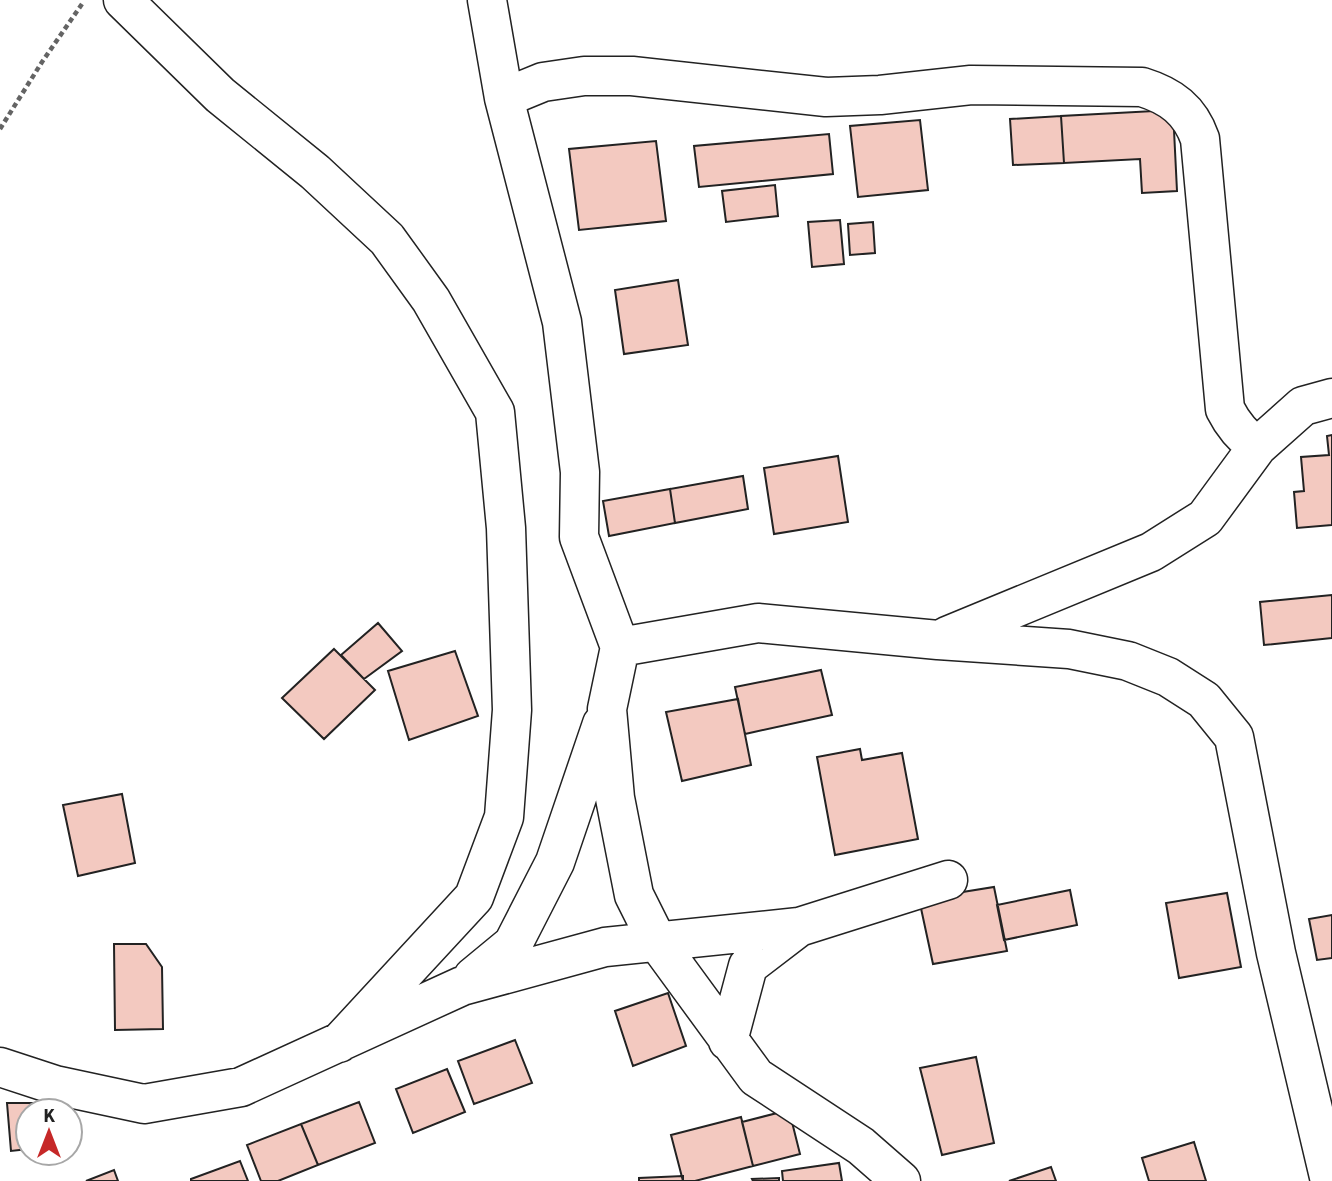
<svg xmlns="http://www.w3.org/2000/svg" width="1332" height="1181" viewBox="0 0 1332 1181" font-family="'Source Sans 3',sans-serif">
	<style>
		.building { fill: #f3c9c0; stroke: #222; stroke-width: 2 }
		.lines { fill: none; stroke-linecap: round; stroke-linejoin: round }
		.minor-casing { stroke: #222; stroke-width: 41 }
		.path { stroke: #646464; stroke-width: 4.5; stroke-dasharray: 5 3.5; stroke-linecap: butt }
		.minor { stroke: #fff; stroke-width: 38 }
	</style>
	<rect width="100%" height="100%" fill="#fff"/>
	<!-- building -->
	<path class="building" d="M1173 110 1177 191 1142 193 1140 159 1064 163 1061 116Z
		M1061 116 1064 163 1013 165 1010 119Z
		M920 120 928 190 858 197 850 126Z
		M829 134 833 174 699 187 694 146Z
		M656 141 666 221 579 230 569 149Z
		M775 185 778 216 726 222 722 191Z
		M840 220 844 264 812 267 808 222Z
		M873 222 875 253 850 255 848 224Z
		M678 280 688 345 624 354 615 290Z
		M1332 435V525L1297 528 1294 492 1304 491 1301 457 1329 455 1327 436Z
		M838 456 848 522 774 534 764 468Z
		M743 476 748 509 675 523 670 489Z
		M670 489 675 523 609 536 603 501Z
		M1332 595V638L1264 645 1260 602Z
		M378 623 402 651 364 679 341 655Z
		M334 649 375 690 324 739 282 698Z
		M455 651 478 716 409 740 388 671Z
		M821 670 832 715 745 734 735 687Z
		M738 699 751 765 682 781 666 712Z
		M860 749 862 760 902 753 918 839 835 855 817 757Z
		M122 794 135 863 78 876 63 805Z
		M994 887 1007 951 933 964 919 899Z
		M1070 890 1077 925 1004 940 997 905Z
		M1227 893 1241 967 1179 978 1166 903Z
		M1332 915V958L1317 960 1309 919Z
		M114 944H146L162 967 163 1029 115 1030Z
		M668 993 686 1046 633 1066 615 1011Z
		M515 1040 532 1083 474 1104 458 1061Z
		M976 1057 994 1143 942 1155 920 1068Z
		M447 1069 465 1112 413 1133 396 1089Z
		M359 1102 375 1143 318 1165 301 1124Z
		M7 1103H68L69 1111H28V1149L11 1151Z
		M789 1110 800 1154 753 1166 742 1122Z
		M741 1117 753 1166 695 1181H683L671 1135Z
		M70 1118 74 1146H70Z
		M301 1124 318 1165 278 1181H261L247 1145Z
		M1194 1142 1206 1181H1149L1142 1158Z
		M240 1161 248 1181H191V1179Z
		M839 1163 842 1181H783L782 1171Z
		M1051 1167 1056 1181H1009Z
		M114 1170 118 1181H86Z
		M683 1176V1181H639V1178Z
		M779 1178V1181H753L752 1179Z"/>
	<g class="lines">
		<defs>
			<path id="minor" d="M123 0 220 95 315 172 387 239 431 300 495 412 506 528 512 710 504 817 474 897 339 1043
				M487 0 504 98 562 322 580 472 579 537 620 647 607 709 615 798 634 895 658 943 756 1077 861 1146 901 1181
				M504 98 543 82 584 76H632L826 97 880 95 971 85 1142 87C1171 96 1190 110 1200 139L1225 409C1233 425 1242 436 1257 447
				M947 636 1151 552 1205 518 1257 447 1303 406 1332 398
				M620 647 758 623 938 640 1069 649 1128 661 1168 677 1204 700 1234 737 1276 953 1330 1181
				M473 977 513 944 555 862 602 724
				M728 1041 748 966 799 927 948 880
				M0 1067 55 1085 144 1104 241 1087 462 986 605 947 799 927"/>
		</defs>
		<!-- minor casing -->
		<use href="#minor" class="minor-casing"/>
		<!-- path -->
		<path class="path" d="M0 129 42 62 82 4"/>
		<!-- minor -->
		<use href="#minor" class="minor"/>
	</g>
	<!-- north arrow -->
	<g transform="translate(49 1132)"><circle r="33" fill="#ffffff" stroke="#a7a7a7" stroke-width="2"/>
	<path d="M0-5L12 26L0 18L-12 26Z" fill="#c62828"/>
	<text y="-10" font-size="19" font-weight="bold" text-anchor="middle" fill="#222222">K</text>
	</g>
</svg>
